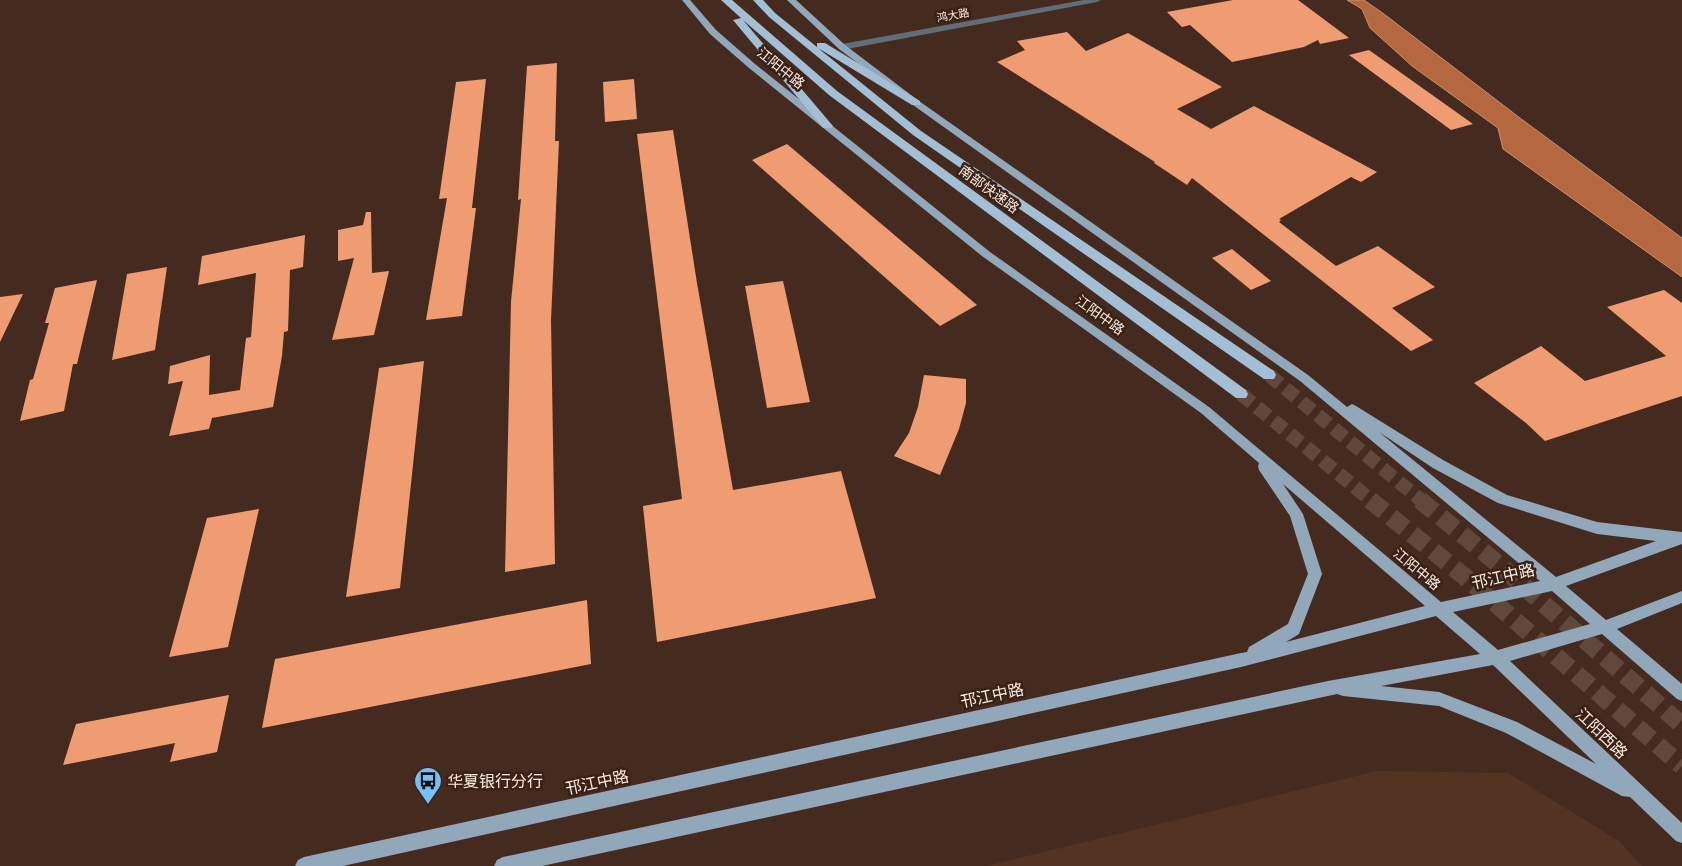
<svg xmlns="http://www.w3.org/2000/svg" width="1682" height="866" viewBox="0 0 1682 866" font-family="'Roboto Condensed','Noto Sans SC',sans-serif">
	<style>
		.built { fill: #543323 }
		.water { fill: #b5673f; stroke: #ca8e70 }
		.building { fill: #ef9c73 }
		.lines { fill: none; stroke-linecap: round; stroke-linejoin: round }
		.highway-tunnel-far1 { stroke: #60483c; stroke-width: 14; stroke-dasharray: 14 7; stroke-linecap: butt }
		.highway-tunnel { stroke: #60483c; stroke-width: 18; stroke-dasharray: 18 9; stroke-linecap: butt }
		.minor { fill: #626e77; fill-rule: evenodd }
		.major { fill: #91a8ba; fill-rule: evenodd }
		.highway { fill: #a3bfd5; fill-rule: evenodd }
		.labels { text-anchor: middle; stroke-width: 5; stroke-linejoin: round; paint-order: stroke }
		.far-street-label { font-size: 11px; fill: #fbe9e1; stroke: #3a2115 }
		.street-label { font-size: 14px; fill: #fbe9e1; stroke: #3a2115 }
		.near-street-label { font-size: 16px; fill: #fbe9e1; stroke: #3a2115 }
		.near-poi-label { font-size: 16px; fill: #fbe9e1; stroke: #3a2115; text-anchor: start }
	</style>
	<rect width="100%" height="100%" fill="#452b1f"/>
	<!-- built -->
	<path class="built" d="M1377 771 1508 773 1619 841 1642 866H986Z"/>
	<!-- water -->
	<path class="water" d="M1347 0H1364L1384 14 1520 118 1682 238V277L1503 149 1498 128 1412 66 1370 28 1362 9Z"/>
	<!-- building -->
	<path class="building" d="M1233 0H1298L1349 38 1320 44 1318 40 1304 47 1232 62 1190 25 1182 27 1167 12Z
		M1067 32 1086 51 1128 33 1222 87 1177 109 1211 129 1254 106 1377 172 1361 182 1351 177 1279 219 1281 220 1279 222 1336 266 1378 246 1435 287 1392 308 1433 340 1411 351 1192 178 1187 185 1154 163 1155 162 997 62 1025 50 1017 41Z
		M1369 50 1473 124 1451 130 1349 55Z
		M557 63 555 141H559L551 320 555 564 505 572 511 302 521 199 518 200 527 66Z
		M486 79 472 208H476L462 316 426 320 447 198 439 199 456 82Z
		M634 79 637 119 605 122 603 82Z
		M673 130 697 283 733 490 841 471 876 598 657 642 643 506 682 499 637 134Z
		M787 144 977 305 940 326 752 160Z
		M366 212H371L372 273 389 271 374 335 332 340 354 258 338 261V230L363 225Z
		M305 235 303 267 290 270 288 331 284 332 282 356 273 407 212 418 209 429 169 436 183 381 168 384 170 366 210 355 209 395 240 390 246 338 251 337 256 273 198 285 202 256Z
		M1232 249 1271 281 1251 290 1212 258Z
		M167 267 155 350 112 360 127 274Z
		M97 280 77 364H73L64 411 20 421 30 380 33 379 49 323H45L55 288Z
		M783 281 810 402 767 408 745 286Z
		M1664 290 1682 303V396L1545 441 1526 423 1474 383 1541 346 1585 381 1666 356 1607 307Z
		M23 294 0 342V297Z
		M424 361 400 588 346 597 379 368Z
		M924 375 966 379V403L959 429 940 475 894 456 909 433 918 407Z
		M259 509 228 647 169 657 207 518Z
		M587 600 591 664 262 728 275 659Z
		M229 695 217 752 170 762 175 743 63 765 76 724Z"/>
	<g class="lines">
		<!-- highway-tunnel-far1 -->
		<path class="highway-tunnel-far1" d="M1269 375 1422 501
			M1241 394 1372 501"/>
		<!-- highway-tunnel -->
		<path class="highway-tunnel" d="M1370 500 1465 577 1682 766
			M1420 500 1497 563 1682 725"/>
		<!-- minor -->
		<path class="minor" d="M1084 0H1101L1097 2 842 50 838 47 842 44Z"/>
		<!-- major -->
		<path class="major" d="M682 0H690L716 30 755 64 990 252 1209 407 1441 602 1540 581 1300 381 913 105 839 49 787 0H796L845 45 919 101 1308 375 1347 407 1352 404 1356 406 1443 460 1507 495 1597 522 1682 532V544L1566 586 1606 620 1682 591V603L1617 629 1682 684V701L1677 699 1602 634 1510 661 1682 823V843L1676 841 1630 797 1622 796 1506 733 1439 706 1343 696 1337 694 542 866H494L497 860 503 857 1328 681 1480 654 1436 616 1241 667 343 866H295L298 860 304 857 1241 653 1247 652 1249 647 1288 624 1308 574 1290 516 1259 470 1258 466 1259 463 1201 413 982 256 749 68 710 34ZM1379 432 1433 468 1498 503 1597 534 1656 541 1556 577ZM1283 484 1425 606 1286 642 1299 634 1322 574 1303 514ZM1552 591 1590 624 1498 650 1453 612ZM1493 665 1596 764 1517 722 1439 692 1381 686Z"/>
		<!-- highway -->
		<path class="highway" d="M721 0H732L837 91 1246 390 1248 394 1246 398H1236L829 95 743 20 833 126 831 128H823L733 20 741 18Z
			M753 0H763L775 13 817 47V43H825L920 101V105H912L818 48 921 131 1274 371 1276 375 1274 379H1264L913 135 769 17Z"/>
	</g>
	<!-- icons -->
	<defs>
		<symbol id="bus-pin" viewBox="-11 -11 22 30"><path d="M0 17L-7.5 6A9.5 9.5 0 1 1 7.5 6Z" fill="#75c0f6" stroke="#3a2115"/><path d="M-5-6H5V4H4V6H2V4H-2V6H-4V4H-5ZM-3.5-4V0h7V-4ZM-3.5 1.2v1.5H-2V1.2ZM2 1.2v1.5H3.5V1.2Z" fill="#111"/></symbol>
	</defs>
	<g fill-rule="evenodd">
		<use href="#bus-pin" x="412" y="765" width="32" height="43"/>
	</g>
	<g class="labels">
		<!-- far-street labels -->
		<g class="far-street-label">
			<text transform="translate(953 15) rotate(-10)" y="4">鸿大路</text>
		</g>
		<!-- street labels -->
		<g class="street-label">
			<text transform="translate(781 68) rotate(39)" y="5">江阳中路</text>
			<text transform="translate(989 189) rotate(36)" y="5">南部快速路</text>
			<text transform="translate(1100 315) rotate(36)" y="5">江阳中路</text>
			<text transform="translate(1417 569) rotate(40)" y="5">江阳中路</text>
		</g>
		<!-- near-street labels -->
		<g class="near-street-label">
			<text transform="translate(1503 576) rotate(-13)" y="6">邗江中路</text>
			<text transform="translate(992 695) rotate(-12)" y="6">邗江中路</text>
			<text transform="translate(1602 733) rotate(44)" y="6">江阳西路</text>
			<text transform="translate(597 782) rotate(-12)" y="6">邗江中路</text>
		</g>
		<!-- near-poi labels -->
		<g class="near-poi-label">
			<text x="447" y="787">华夏银行分行</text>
		</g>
	</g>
</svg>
